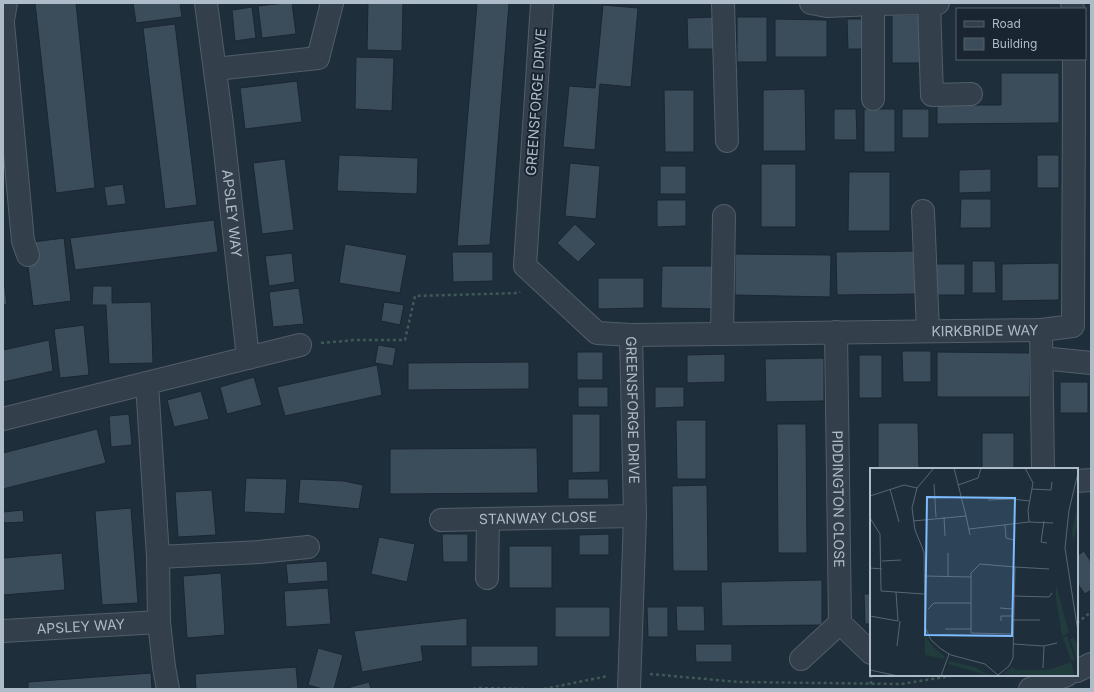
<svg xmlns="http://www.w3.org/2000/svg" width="1094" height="692" viewBox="0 0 1094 692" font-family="Inter,sans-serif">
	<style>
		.building { fill: #3b4d5b; stroke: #1b2732 }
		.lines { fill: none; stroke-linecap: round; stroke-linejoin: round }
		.minor-casing { stroke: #515e69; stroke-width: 24 }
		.path { stroke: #3f5959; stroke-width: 2.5; stroke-dasharray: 3 3; stroke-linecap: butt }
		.minor { stroke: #33404b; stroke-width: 22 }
		.labels { text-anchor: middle; stroke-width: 4; stroke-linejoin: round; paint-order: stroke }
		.street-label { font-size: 14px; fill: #aebbc8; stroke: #192530 }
		.inset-road { fill: none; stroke: #586673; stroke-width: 1 }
		.view { fill: #7cbcff; fill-opacity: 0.15; stroke: #7cbcff; stroke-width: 2 }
		.inset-edge { fill: none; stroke: #aebbc8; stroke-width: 2 }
	</style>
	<rect width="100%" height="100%" fill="#1f2e3b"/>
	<!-- building -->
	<path class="building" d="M35 3H76L95 188 56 193Z
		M133 3H180L182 17 136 23Z
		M285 3H292L296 34 262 38 258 6Z
		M368 3H403L402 51 367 50Z
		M477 3H509L490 245 457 246Z
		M603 5 638 8 631 87 600 84 595 150 563 147 569 86 595 88Z
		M252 7 256 38 235 41 232 10Z
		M892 15H929V63H892Z
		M717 17 718 49H688L687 18Z
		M737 17H767V62H737Z
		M775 19 827 20V57H775Z
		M847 19H875V49H848Z
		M175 24 197 205 165 209 143 28Z
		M356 57 394 58 392 111 355 109Z
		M1001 73H1059V123L937 124V105H1001Z
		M297 81 302 122 245 129 240 88Z
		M805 89 806 151H763V90Z
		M664 90H694V152H665Z
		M834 109H856L857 140H834Z
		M864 109H895V152H864Z
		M902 109H929V138H902Z
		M339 155 418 158 417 194 337 191Z
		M1037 155H1059V188H1037Z
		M285 159 294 230 262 234 253 163Z
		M570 163 600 166 596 219 565 216Z
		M761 164H796V227H761Z
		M660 166H686V194H660Z
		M991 169V192L959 193V170Z
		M849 172H890V231H848Z
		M123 184 126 204 107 206 104 187Z
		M961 199H991V228H960Z
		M657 200H686V226L657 227Z
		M214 220 218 252 75 270 70 238Z
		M575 224 596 244 578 262 557 243Z
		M64 238 71 301 33 306 25 243Z
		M345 244 407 255 400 293 339 283Z
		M919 251 920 294 837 295 836 252Z
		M452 252H493V281L453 282Z
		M292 253 295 282 269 286 265 256Z
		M735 254 831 255 830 297 735 295Z
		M972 261H995L996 293H972Z
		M1059 263V300L1002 301V264Z
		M936 264H965V295H936Z
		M662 266H717V309L661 308Z
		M3 273 7 304 3 305Z
		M598 278H644V308L598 309Z
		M93 286H112V303L151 302 153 363 109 364 106 305H92Z
		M299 288 304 324 273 327 269 292Z
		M384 302 404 305 400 325 381 321Z
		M84 325 89 375 60 378 54 329Z
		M49 340 53 371 3 382V350Z
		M378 345 396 348 393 366 375 363Z
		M902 351H931V382H903Z
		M577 352H603V380H577Z
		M937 352 1030 353V397H937Z
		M725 354V382L687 383V355Z
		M859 355H882V398H859Z
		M824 358V401L766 402 765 359Z
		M529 362V389L408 390V363Z
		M377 365 382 395 285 416 277 387Z
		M254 377 262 405 227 414 220 387Z
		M1060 382H1088V413H1060Z
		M578 387H608V407H578Z
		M655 387H684V407L655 408Z
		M201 391 209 419 174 427 167 400Z
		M129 414 132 445 111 447 109 416Z
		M572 414H600V472L572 473Z
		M676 420H706V479H677Z
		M878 423H918L919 469H878Z
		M777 424H806L807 553H778Z
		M97 429 106 463 3 489V453Z
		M982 433H1014V469H982Z
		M537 448 538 493 390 494V449Z
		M246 478 287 479 285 514 244 512Z
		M300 479 344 481 363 485 359 509 298 503Z
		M568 479H608L609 499H568Z
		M707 485 708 571H673L672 486Z
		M212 490 216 535 178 537 175 492Z
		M131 508 138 603 102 605 95 511Z
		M23 510 24 522 4 523 3 512Z
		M442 534H468V562H443Z
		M609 534V555H579V535Z
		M379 537 415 544 407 582 371 574Z
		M509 546H552V588H509Z
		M1084 551 1091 562V590L1085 594 1077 583V556Z
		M62 553 65 590 3 595V558Z
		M327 561 328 581 288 584 286 564Z
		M221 573 225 635 187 638 183 576Z
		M822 580V625L722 626 721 582Z
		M328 588 331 624 286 627 284 591Z
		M864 594H871V624H865Z
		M676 606H704L705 631H677Z
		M555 607H610V637H555Z
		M647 607H668V637H648Z
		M467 618V646H421L423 661 362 672 354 631Z
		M695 644H732V662H696Z
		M471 646H538V666L471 667Z
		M318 648 343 655 334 689H323L308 685Z
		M296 667 298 689H196L195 674Z
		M151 673 152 689H28V682Z
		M369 682 371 689H351L350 687Z"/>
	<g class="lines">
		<defs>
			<g id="minor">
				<path id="s1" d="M206 3 222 124 248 358"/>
				<path id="s2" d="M542 3 525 266 597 333 631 335 635 516 629 689"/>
				<path d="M723 3 727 141"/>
				<path d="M811 3 827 6 873 4 938 3"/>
				<path d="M929 3 932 95 971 94"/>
				<path d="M1072 3 1073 9"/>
				<path d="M873 4V99"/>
				<path d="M3 20 6 3"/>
				<path d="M3 23 23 241 28 255"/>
				<path d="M215 69 318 58 332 3"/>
				<path d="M923 211 928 331"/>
				<path d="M1041 330 1043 469"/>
				<path id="s3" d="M836 332 840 623 871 653"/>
				<path d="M722 334 724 216"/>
				<path id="s4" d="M631 335 1041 330 1073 326 1074 100V59"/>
				<path d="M1042 358 1091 363"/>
				<path d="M3 419 147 383"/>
				<path d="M1077 481 1091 480"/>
				<path id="s5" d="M441 520 635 516"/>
				<path d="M158 557 259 552 308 547"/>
				<path d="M487 578 488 519"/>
				<path id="s6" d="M3 631 159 622"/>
				<path d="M801 659 840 623"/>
				<path d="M1077 671 1091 664"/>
				<path d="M168 689 164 667 159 622 158 557 147 383 300 345"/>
				<path d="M1030 689 1067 675"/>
			</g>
		</defs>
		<!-- minor casing -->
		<use href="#minor" class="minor-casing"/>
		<!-- path -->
		<path class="path" d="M321 343 355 340H405L415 296 519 293 520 292
			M1077 623 1091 612
			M650 674 739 682 901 684 957 675
			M871 675V684
			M473 689 478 688 528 689
			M544 689 608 676"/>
		<!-- minor -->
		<use href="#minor" class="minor"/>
	</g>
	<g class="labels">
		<!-- street labels -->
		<g class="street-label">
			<text transform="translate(536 102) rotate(-86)" y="5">GREENSFORGE DRIVE</text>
			<text dy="5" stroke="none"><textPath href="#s1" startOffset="212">APSLEY WAY</textPath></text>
			<text dy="5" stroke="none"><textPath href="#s4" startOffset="354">KIRKBRIDE WAY</textPath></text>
			<text dy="5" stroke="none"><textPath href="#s2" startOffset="471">GREENSFORGE DRIVE</textPath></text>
			<text dy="5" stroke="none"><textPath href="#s3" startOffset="167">PIDDINGTON CLOSE</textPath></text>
			<text dy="5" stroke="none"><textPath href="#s5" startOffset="97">STANWAY CLOSE</textPath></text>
			<text dy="5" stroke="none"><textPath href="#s6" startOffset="78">APSLEY WAY</textPath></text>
		</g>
	</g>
	<!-- overview -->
	<g transform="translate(870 468)">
		<rect width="208" height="208" fill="#1f2e3b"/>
		<path d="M208 34V57L203 74 202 63ZM186 117 199 165 192 168 186 130ZM55 167 63 179 75 189V191L55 187ZM197 168 205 192H201L193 170ZM204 170 208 178V195L200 171ZM79 193 105 199 120 208 78 196ZM201 194 205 208 133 206 142 199 147 202H178Z" fill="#213c3c"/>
		<path class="inset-road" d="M64 0 47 20 42 40 45 62 54 84 55 159 61 172 71 181 81 187 115 196 129 208M84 0 96 48M155 0 163 15 158 42 159 54M208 5 199 42 195 80 208 164M64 16 66 49M88 17 108 10 111 0M20 21 29 54M162 21 181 22 182 14M0 28 34 17 47 20M118 32 142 31 160 33M74 49 75 68M0 50 10 66 11 123 54 126M43 53 96 48 100 67M174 53 171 74 177 75M135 57 136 70 144 72M99 61 159 54 183 55M78 85V109M12 93 31 92M145 99 179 101M0 100 12 101M54 108 101 109V105L110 96 145 99 143 190 139 198 128 207M101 109V165L142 166M143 128 179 129 182 125M130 140 142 141M58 141 64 135H101M0 148 28 153 26 124M142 152H170M131 153V148H142M75 161H101M143 176 174 178 187 175M27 178 30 153M173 200 174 178M0 202 28 208M71 208 79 186"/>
		<path class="view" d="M57 29 145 30 142 168 55 167Z"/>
		<rect width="208" height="208" class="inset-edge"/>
	</g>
	<!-- border -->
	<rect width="1094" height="692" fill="none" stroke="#aebbc8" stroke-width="8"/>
	<!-- legend -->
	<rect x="956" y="8" width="130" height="52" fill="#192530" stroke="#55616d"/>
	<rect x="964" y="21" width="20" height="6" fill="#33404b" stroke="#55616d"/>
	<text x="992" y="28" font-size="12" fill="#aebbc8">Road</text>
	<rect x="964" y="38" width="20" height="12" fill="#3b4d5b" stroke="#55616d"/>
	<text x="992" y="48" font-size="12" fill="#aebbc8">Building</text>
</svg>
